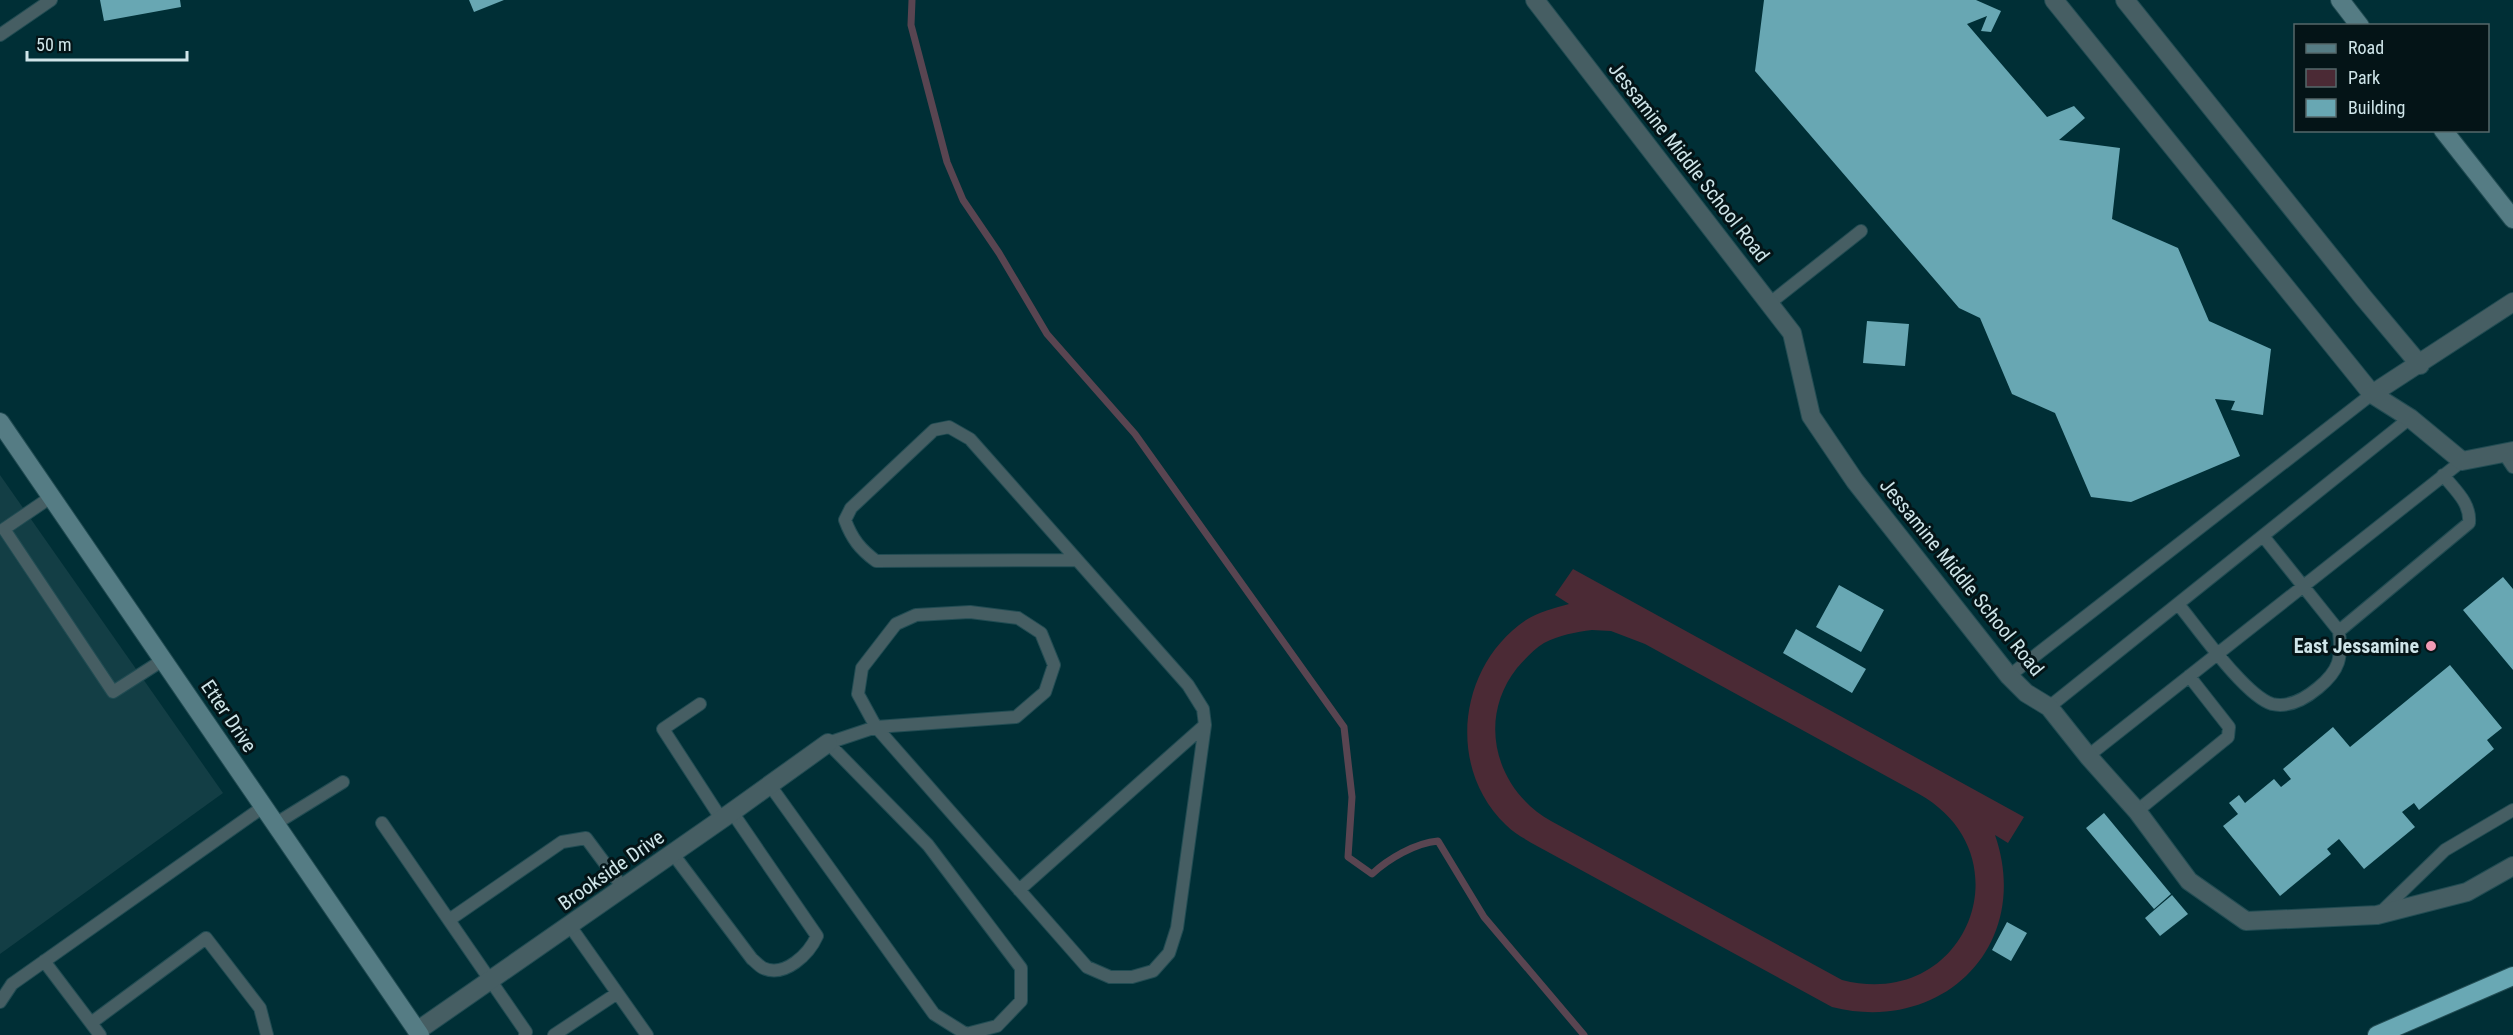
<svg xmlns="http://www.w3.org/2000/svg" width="2513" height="1035" viewBox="0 0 2513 1035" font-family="'Roboto Condensed',sans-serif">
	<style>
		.built { fill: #133e45 }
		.green { fill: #4b2a35; fill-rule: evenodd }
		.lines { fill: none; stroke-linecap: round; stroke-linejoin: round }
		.stream { stroke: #594551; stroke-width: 7 }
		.building { fill: #68a7b3 }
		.lane-casing { stroke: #214c53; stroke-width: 14 }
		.street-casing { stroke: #214c53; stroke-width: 20 }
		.secondary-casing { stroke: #214c53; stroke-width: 20 }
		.highway-casing { stroke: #214c53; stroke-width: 20 }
		.lane { stroke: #465e63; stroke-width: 12 }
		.street { stroke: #465e63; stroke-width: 18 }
		.secondary { stroke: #557c84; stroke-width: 18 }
		.highway { stroke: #69a8b4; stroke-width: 18 }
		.poi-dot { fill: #f19ab4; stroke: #041417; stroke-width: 2 }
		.labels { text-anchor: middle; stroke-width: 6; stroke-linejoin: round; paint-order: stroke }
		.street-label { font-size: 20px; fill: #cfe5e9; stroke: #041417 }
		.poi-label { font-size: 20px; font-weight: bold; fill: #cfe5e9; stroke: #041417; text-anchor: end }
	</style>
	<rect width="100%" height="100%" fill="#002f36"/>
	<!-- built -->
	<path class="built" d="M0 475 223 793 0 954Z"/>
	<!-- green -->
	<path class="green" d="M1573 569 2024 817 2008 843 1995 835C2033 945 1943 1035 1832 1007L1537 846C1527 840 1515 834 1506 825 1446 768 1458 666 1526 620 1538 612 1555 608 1569 604L1555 595ZM1592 630 1611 631 1645 644 1919 794C2028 855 1967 1012 1842 980L1551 821C1496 790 1476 720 1517 668 1524 660 1534 649 1544 643 1559 635 1576 632 1592 630Z"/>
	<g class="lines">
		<!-- stream -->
		<path class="stream" d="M912 0 911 25 947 162 963 200 999 253 1047 334 1135 434 1344 727 1352 797 1348 857 1372 874C1388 859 1415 843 1438 841L1484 917 1584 1035"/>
	</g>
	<!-- building -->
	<path class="building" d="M100 0H180L181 7 104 21Z
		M469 0H504L474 12Z
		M1764 0H1976L2001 11 1991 32 1981 31 1987 16 1967 24 2047 117 2074 106 2085 118 2059 140 2120 148 2112 219 2178 248 2209 321 2271 349 2263 415 2231 410 2235 401 2215 399 2240 456 2131 502 2091 497 2055 413 2012 394 1980 318 1959 308 1755 71Z
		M1867 321 1909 324 1905 366 1863 363Z
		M2503 577 2513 589V670L2463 610Z
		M1839 585 1884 610 1861 652 1816 627Z
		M1796 629 1866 669 1852 693 1783 653Z
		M2450 665 2502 728 2487 740 2494 749 2419 810 2414 803 2402 812 2415 827 2364 869 2339 839 2327 849 2331 854 2280 896 2223 826 2238 814 2229 803 2239 795 2245 803 2274 779 2281 787 2291 779 2283 769 2333 727 2350 747Z
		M2104 813 2171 894 2154 909 2086 828Z
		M2172 895 2188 914 2160 936 2145 918Z
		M2007 922 2027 933 2011 961 1992 950Z"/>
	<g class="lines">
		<defs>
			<path id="lane" d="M0 35 51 0
				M1770 303 1861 231
				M2503 452 2513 467
				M51 497 4 529 113 692 163 660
				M2178 604C2198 628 2245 696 2272 704 2289 708 2306 698 2318 688 2340 670 2342 658 2339 631L2263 536
				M2339 631 2469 523C2471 503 2455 490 2443 475
				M2009 676 2372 394
				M700 704 663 729 722 820
				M2049 707 2410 418
				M2088 756 2462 461
				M769 784 934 1014 966 1034 997 1026 1021 1001V968L928 845 828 743 876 727 1016 717 1045 692 1054 665 1041 633 1018 618 970 612 916 615 896 624 862 668 858 694 876 727 1087 967 1110 977H1132L1153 971 1169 953 1177 928 1205 725 1203 709 1188 685 970 439 949 427 934 430 851 508 845 520C852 539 860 549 876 561L1077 560
				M2137 811 2228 737 2229 727 2189 676
				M382 823 526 1032 525 1035
				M275 824 343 782
				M673 854 752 959C755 961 759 966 763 968 785 978 809 954 817 936L732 812
				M1019 890 1205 725
				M2380 913 2445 850 2513 810
				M449 920 562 842 586 838 624 889
				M570 926 647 1035
				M44 961 100 1035
				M0 1002 12 984 263 807
				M91 1023 206 938 260 1008 267 1035
				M554 1035 616 994"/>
			<path id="street" d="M1535 0 1792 333 1811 416 1855 481 2009 676 2026 693 2049 707 2088 756 2137 811 2189 881 2246 921 2377 915 2467 892 2513 866
				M2054 0 2372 394
				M2125 0 2363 297 2420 365
				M2513 302 2372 394 2410 418 2462 461 2513 451
				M417 1031 732 812 828 743"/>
			<path id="secondary" d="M2340 0 2360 26
				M2443 130 2513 219
				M0 422 420 1035"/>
			<path id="highway" d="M2377 1035 2513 976"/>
		</defs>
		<!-- lane casing -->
		<use href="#lane" class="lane-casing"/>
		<!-- street casing -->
		<use href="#street" class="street-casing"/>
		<!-- secondary casing -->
		<use href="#secondary" class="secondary-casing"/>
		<!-- highway casing -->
		<use href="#highway" class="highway-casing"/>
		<!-- lane -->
		<use href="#lane" class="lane"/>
		<!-- street -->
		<use href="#street" class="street"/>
		<!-- secondary -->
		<use href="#secondary" class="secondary"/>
		<!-- highway -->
		<use href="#highway" class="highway"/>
	</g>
	<!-- markers -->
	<circle class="poi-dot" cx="2431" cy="646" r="6"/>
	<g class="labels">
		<!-- street labels -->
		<g class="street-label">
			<text transform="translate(1689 162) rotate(52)" y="7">Jessamine Middle School Road</text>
			<text transform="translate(1962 577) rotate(51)" y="7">Jessamine Middle School Road</text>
			<text transform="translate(229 716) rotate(56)" y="7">Etter Drive</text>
			<text transform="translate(611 870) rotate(-35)" y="7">Brookside Drive</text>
		</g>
		<!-- poi labels -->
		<g class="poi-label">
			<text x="2419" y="653">East Jessamine</text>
		</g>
	</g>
	<!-- legend -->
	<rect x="2294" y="24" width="195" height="108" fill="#041417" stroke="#55686b" stroke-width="1.5"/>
	<rect x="2306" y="44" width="30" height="9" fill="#557c84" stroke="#55686b" stroke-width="1.5"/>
	<text x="2348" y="54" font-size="18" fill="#cfe5e9">Road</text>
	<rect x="2306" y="69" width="30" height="18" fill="#4b2a35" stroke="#55686b" stroke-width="1.5"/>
	<text x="2348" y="84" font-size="18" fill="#cfe5e9">Park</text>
	<rect x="2306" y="99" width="30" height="18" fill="#68a7b3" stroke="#55686b" stroke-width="1.5"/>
	<text x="2348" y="114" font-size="18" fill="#cfe5e9">Building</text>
	<!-- scale -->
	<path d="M27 51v9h160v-9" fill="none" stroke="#cfe5e9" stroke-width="3"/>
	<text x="36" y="51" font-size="18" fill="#cfe5e9" stroke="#041417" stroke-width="4.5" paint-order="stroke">50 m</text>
</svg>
